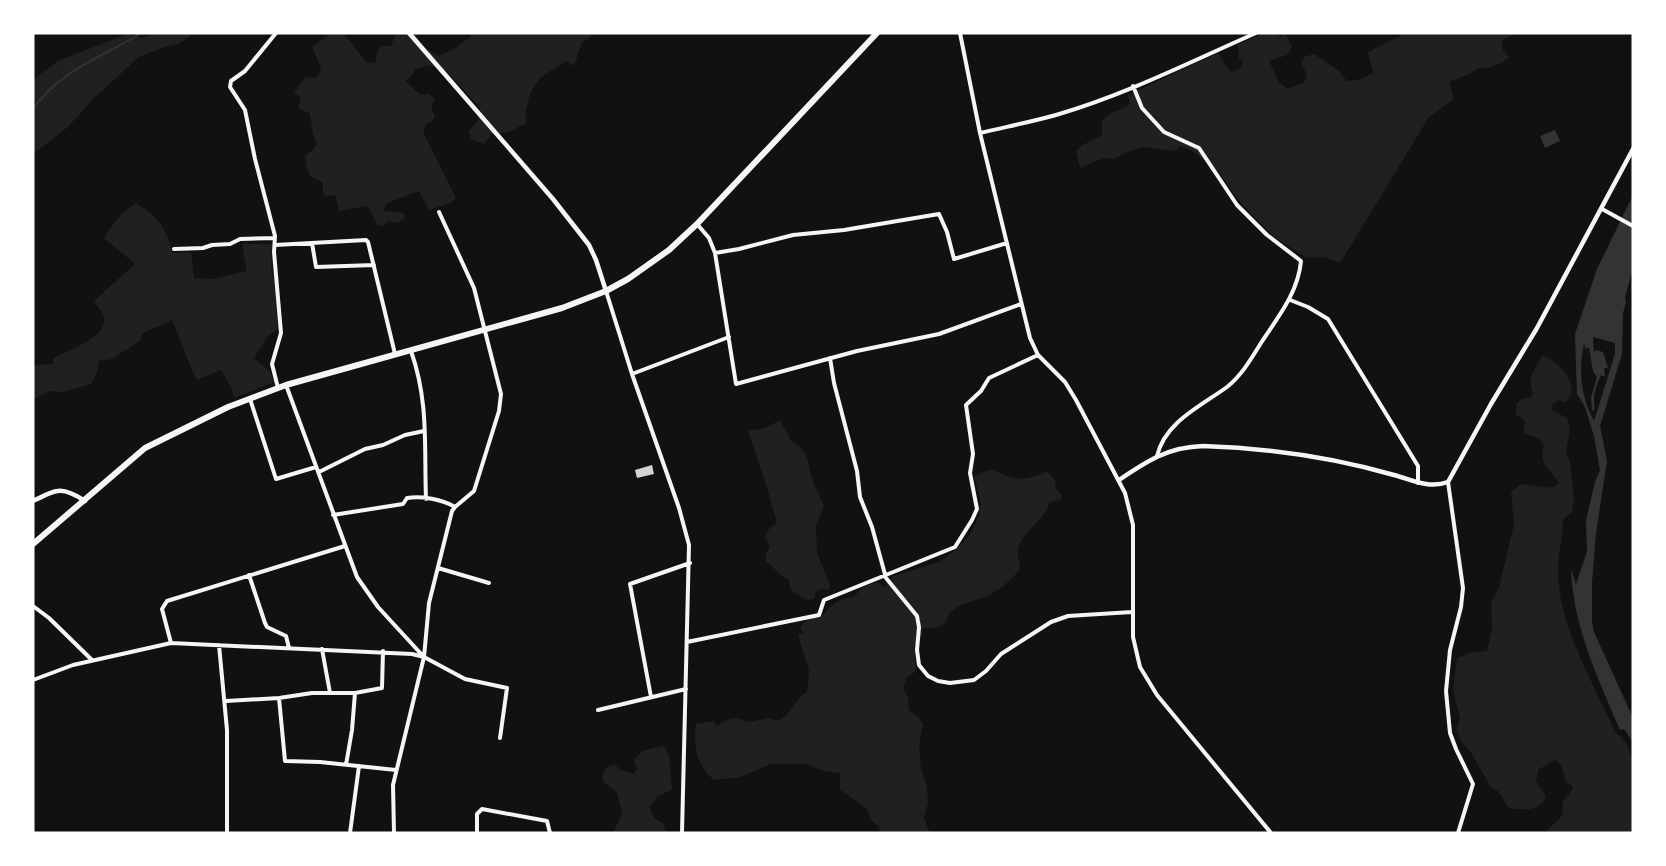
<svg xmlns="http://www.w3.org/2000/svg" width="1666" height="866" viewBox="0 0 1666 866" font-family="'Noto Serif',serif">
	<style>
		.green { fill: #202020 }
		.water { fill: #333; fill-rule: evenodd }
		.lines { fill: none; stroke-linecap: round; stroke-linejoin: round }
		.stream { stroke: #333; stroke-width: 2 }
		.building { fill: #d3d3d3 }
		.minor { stroke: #f5f5f5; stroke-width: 4 }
		.tertiary { stroke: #f5f5f5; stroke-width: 4.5 }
		.primary { stroke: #f5f5f5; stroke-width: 6 }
	</style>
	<rect width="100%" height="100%" fill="#111"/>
	<!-- green -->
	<path class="green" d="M156 33H194L179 44 164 47 139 57 92 100 69 126 33 154V81L35 78 58 61 127 34 142 38Z
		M332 33H341L349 40 367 63 376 62 377 52 381 46H391L396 33H414L424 47 438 56 454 49 470 37V33H594L589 39 582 42 574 66 567 61C547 73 532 79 528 103 526 111 524 116 527 123L508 132 490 135 484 144 471 139 469 131 478 120 480 108 449 74 430 65 416 69 411 76 405 81 421 95 429 94 435 99 431 107 435 116 432 121 425 124 424 134 456 198 450 203 429 210 419 191 387 203 383 211 404 213V219L397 223 389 221 383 226 377 225 370 210 366 206 339 211 335 195 326 196 323 194V182L311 177 307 169 305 156 314 149 317 143 313 135 310 114 298 108 301 98 294 92 306 77 317 78 321 68 312 47Z
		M1265 33H1277L1280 37 1285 33 1292 47 1287 55 1269 61 1279 82 1287 89 1304 83 1307 74 1301 64 1304 57 1314 54 1339 71 1347 81 1361 79 1373 73 1368 52 1406 33H1518L1502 40 1503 50 1509 57C1499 65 1491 69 1478 68L1468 75 1449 82 1454 99 1429 117 1340 263 1324 257 1307 258 1277 239 1253 216 1236 197 1219 172 1192 151 1180 146 1174 151 1144 147 1126 152 1115 159 1104 158 1080 168 1076 151 1083 145 1102 135V121C1111 110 1119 112 1130 104L1128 95 1218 53 1231 72 1241 68 1243 61 1239 59 1238 44Z
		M136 203C161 219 164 225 173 253L191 252 194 278 213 279 246 271C247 262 242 254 243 244H272L271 268 274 280 278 329 268 336 254 358 270 372 274 382 234 398 231 387 221 370 197 380C187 361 181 340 172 320L141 334V340L112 359 99 361 97 373 91 384 63 392 50 391 33 399V365L53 364V358C66 352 108 336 104 318 103 312 97 306 94 301L135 264 104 238C112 224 122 212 136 203Z
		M1542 356C1556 359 1575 378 1571 394 1570 397 1567 400 1565 403L1558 400 1552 405V410L1567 418 1570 428 1566 453 1570 462 1574 499 1572 512 1563 520C1563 539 1557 557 1558 575 1560 629 1594 683 1615 732 1628 741 1630 751 1633 766V833H1545C1550 826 1559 821 1561 817 1564 813 1562 806 1563 801L1570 793 1573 786 1566 782 1561 765 1555 760 1538 770 1536 781 1546 797C1539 812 1523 810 1509 808L1498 791 1491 787 1470 751 1462 743 1456 728 1460 719 1453 689 1457 658 1473 652 1487 651 1492 628 1491 602 1499 588 1514 524 1511 493 1520 484 1552 488 1559 483C1549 467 1539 466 1544 445L1540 439 1523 433 1525 421 1516 415V404L1523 398 1531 397 1533 394C1527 375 1534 372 1542 356Z
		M780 420 792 442C810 450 807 463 812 479 815 488 821 497 824 506L816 526 817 553 830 585 829 590 820 589 815 592V598L807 601 790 589 789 580 783 577 766 561V553L770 547 765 537 768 530 777 523 766 484 748 431 766 428Z
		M991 469C1013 480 1023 483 1046 471L1055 480 1056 488 1062 496 1060 500 1050 502C1045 521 1022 530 1018 550 1017 555 1020 563 1020 569 1011 580 1000 590 987 596 977 601 966 601 956 608 940 618 954 629 923 628L922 637 914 646 916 671 906 678 903 690 908 696 909 710 918 717 923 724 919 747 921 769 927 786 928 803 924 817 929 831 935 833H880L879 827 872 821 867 809 840 790V773L824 771 806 764H771L740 777 714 780C696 764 693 747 696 724L713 721 717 726C727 719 736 715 747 722L769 718 779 721C792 713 794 700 807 692L809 671 798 635 803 633 800 628C806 619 811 617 821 617 831 605 838 598 854 597 860 588 868 585 877 582L884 587 893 576 939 562 957 549 971 533 979 515 981 503 974 476Z
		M664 746 669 756 672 790 658 796 649 807 654 818 663 823 666 833H613L622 814 617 792 603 782V774L607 767 614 764 621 770 634 774 637 768 634 760 642 751Z"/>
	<!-- water -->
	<path class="water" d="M1555 130 1560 141 1545 148 1540 136Z
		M1633 195V268L1625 297 1626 302 1623 313 1622 354 1600 426 1607 461 1596 533 1592 582V621L1594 632 1633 718V742L1624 729 1620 730C1598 678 1573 627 1571 569L1576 584 1587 552 1586 520 1595 482 1600 470 1594 436 1585 407 1577 394 1575 334 1597 269ZM1593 337 1615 343V354L1594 421C1581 397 1578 370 1584 344L1586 349 1589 347 1593 371 1597 377 1591 397 1592 411 1595 409C1592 397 1596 386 1601 375L1605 377 1604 368H1608L1603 352 1596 350 1594 353Z"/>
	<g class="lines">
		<!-- stream -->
		<path class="stream" d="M33 109C60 70 103 57 141 33"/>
	</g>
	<!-- building -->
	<path class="building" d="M652 465 654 474 637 478 635 470Z"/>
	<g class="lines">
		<!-- minor -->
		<path class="minor" d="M276 33 245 71 231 81 230 87 245 110 255 159 275 236 274 252 281 333 272 364 278 388
			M960 33 980 133 1030 338 1038 355 1065 382 1076 400 1125 493 1133 525V637L1140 667 1157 695 1271 833
			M1133 86 1142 108 1164 132 1199 148 1237 205 1267 235 1301 261C1298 293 1278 317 1261 343 1251 359 1242 375 1227 387 1201 406 1165 422 1157 456
			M980 133C1005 127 1031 122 1056 115 1125 95 1190 62 1256 33
			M1602 209 1633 226
			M697 224 709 238 715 253 736 384 857 351 939 334 1021 304
			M312 243 316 267 374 265
			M275 245 366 240 368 242 395 354
			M174 249 203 248 212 245 230 244 240 239 275 238
			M715 253 739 249 793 235 844 230 939 214 947 232 954 259 1007 243
			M606 291 632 374 679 508 689 545 682 833
			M1290 300 1308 307 1328 319 1418 466V483
			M411 351C429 402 424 446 426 499
			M830 358 834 383 857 471 860 497 872 527 886 578 917 616 919 627 917 650 919 665 928 676 938 681 950 683 974 680 986 671 1001 654 1051 622 1068 616 1132 612
			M632 374 729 337
			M286 385 357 577 378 607 423 656
			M250 399 276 479 316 467
			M319 472 365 449 383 445 405 435 424 431
			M1448 482 1463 588 1461 607 1450 650 1446 691 1450 733 1456 749 1473 784 1458 833
			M333 515 403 504 407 498C422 496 442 499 455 507
			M438 568 489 583
			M249 575 265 623 267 627 286 636 289 648
			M33 606 49 618 92 660
			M687 642 819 615 824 600 955 547 972 520 977 509 970 473 973 454 966 405 981 391 989 378 1038 355
			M171 643 162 609 167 601 345 546
			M219 645 227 730V833
			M322 649 330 693
			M33 680 73 665 171 643 412 654 424 657 465 679 507 688 500 738
			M651 697 630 584 690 563
			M279 698 285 761 320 762 396 770
			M226 701 279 698 312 693H355L382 688 383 651
			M598 710 686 689
			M346 765 352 730 355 693
			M350 833 359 766
			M394 833 393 785 424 657 429 603 452 511 455 507 474 491 499 411 501 394 474 288 439 212
			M477 833V814L482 809 547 821 550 833"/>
		<!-- tertiary -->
		<path class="tertiary" d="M409 33 553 199 589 245 596 260 606 291
			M1119 480C1147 461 1168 447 1203 446 1267 448 1332 457 1394 475 1412 480 1429 489 1448 482L1491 404 1537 328 1633 149
			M33 501C57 489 62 486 85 501"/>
		<!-- primary -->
		<path class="primary" d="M33 544 145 448 228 407 286 385 562 308 606 291 628 279 669 250 697 224 877 33"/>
	</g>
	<!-- border -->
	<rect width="1666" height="866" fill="none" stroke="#ffffff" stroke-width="69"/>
</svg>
